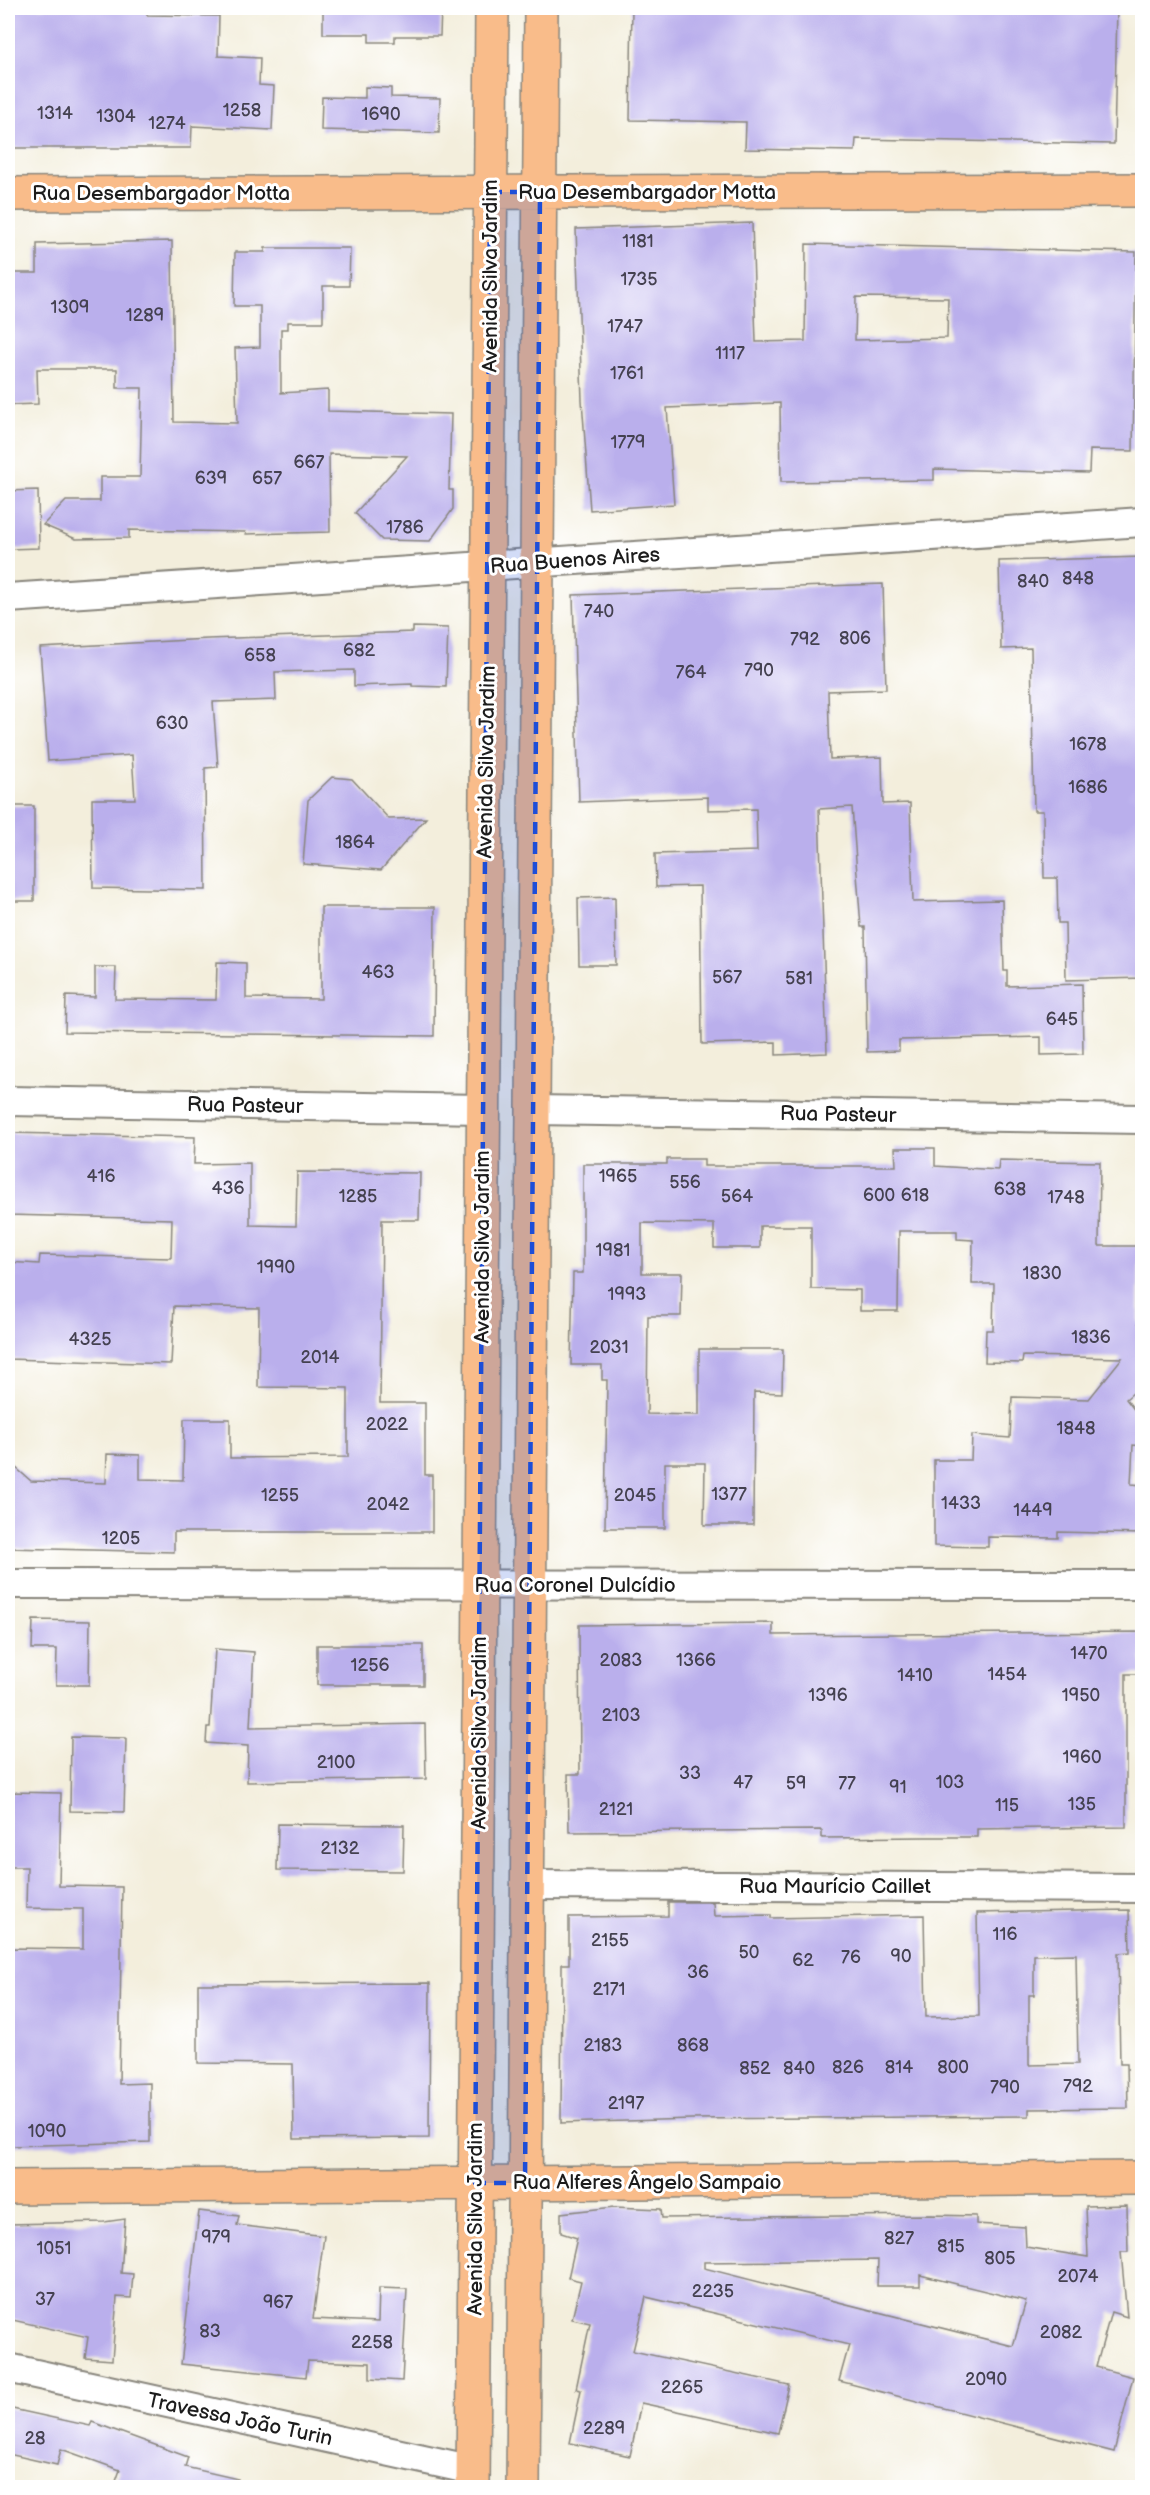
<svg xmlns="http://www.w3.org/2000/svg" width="1150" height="2495" viewBox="0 0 1150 2495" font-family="'Balsamiq Sans',sans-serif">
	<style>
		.building { fill: #baafec; fill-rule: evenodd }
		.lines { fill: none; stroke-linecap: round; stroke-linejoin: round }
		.minor-casing { stroke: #88857c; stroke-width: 32 }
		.major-casing { stroke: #88857c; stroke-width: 36 }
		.minor { stroke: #fff; stroke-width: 28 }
		.major { stroke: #f9bc8a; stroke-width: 33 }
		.marked { fill: #1d4ed8; fill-opacity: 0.2; stroke: #1d4ed8; stroke-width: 4.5; stroke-dasharray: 12 8; stroke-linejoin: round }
		.labels { text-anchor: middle; stroke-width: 6; stroke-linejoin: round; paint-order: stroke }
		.number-label { font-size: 18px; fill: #444150 }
		.street-label { font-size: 21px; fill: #1c1c1c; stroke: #fff }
	</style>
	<rect width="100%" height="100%" fill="#fff"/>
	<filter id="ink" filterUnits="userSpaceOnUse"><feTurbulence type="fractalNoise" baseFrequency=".0167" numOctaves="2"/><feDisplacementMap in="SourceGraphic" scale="12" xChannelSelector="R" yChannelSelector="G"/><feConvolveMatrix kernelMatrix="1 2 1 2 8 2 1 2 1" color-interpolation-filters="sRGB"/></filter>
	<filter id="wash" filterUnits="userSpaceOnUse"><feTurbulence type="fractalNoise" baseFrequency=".008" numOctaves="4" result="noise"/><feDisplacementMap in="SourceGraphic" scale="24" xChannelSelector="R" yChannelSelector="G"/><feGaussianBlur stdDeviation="1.35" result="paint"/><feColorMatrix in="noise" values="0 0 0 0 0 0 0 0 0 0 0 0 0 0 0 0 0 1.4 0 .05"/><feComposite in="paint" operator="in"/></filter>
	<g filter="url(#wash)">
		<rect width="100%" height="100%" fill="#f3eedc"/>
		<g id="blocks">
			<!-- building -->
			<path class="building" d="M11 8H147V15L219 16 218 56 260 58 259 85 274 86 272 130 192 126 191 148H8V26H11Z
				M323 8H441L440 36H395V42H369V34H323Z
				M632 8H1117L1114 144 856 139 855 151 745 149 746 122 630 120Z
				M365 87 391 88V97L440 98 439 133 321 130 322 97 365 98Z
				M752 223 756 342 805 341 806 244 1136 252 1133 451 1090 450 1089 473 934 469V480L781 482 780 403 667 408 674 504 590 510 582 400 576 229ZM856 297 948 298 947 338 855 340Z
				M172 241 174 422 237 423 235 348 260 347V306H234L235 252H265V248H350L349 286H323V322H288V329H281V393L328 390V411L451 414 449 490H453V509L430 541 382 540 355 513 407 456 329 454 330 532 246 534 245 532 129 530V538L76 539 43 525 66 501H100V477H140L142 388H117V369H37L38 404 8 405V273H37V244Z
				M38 490 39 548 8 549V491Z
				M1143 557V978L1066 980 1065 923H1058L1057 878H1044L1043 811H1034L1031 648 1001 649 999 561Z
				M883 584 886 689 828 691 830 759 882 757 883 804 910 803 913 902 1002 900 1004 971H1007V986L1082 984 1083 1054 1041 1055V1037L899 1040V1051L867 1052 865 927H861L852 807 819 809 827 1053 776 1055V1042L702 1044 700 886 656 887 655 854 757 851 756 809 708 810V797L579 802 573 595Z
				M413 627 448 628 446 687 412 686V684L354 686V670L275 672 276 700 213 702 218 767 205 768 206 890 93 888 92 799H135L132 755 48 761 40 648 208 639 413 632Z
				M332 777 352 779 389 819 426 818 381 870 303 864 308 800Z
				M8 806H34V901H8Z
				M615 897 616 965H579L578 898Z
				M321 907H435L434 1036 65 1032 66 996 95 997V967H116L115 999 216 1000 217 962 246 963V998L321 999Z
				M8 1133 195 1137 194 1164 250 1163V1225L296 1226 297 1172 420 1173 419 1220H382L380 1403H425V1475H432V1532H174V1552L8 1548V1461L31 1481 106 1483 107 1454 140 1455V1479L183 1480 184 1419H230V1458L348 1457V1388L258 1387 259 1308 174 1306 171 1364 8 1359V1262L39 1264 40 1255 171 1258 172 1219 8 1215Z
				M895 1148H935V1166L998 1170 999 1160 1100 1162 1099 1246H1139L1138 1323H1143L1141 1386 1126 1399 1143 1421V1446L1133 1445 1131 1484 1143 1485V1534L1058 1532V1538L988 1537V1547L934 1546V1460H971L972 1435 1010 1438 1012 1397 1089 1399 1122 1358 1023 1356 1022 1363 985 1362 986 1330H993L994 1284H972L973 1240 957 1239V1231H899L898 1311H860V1290L811 1289V1226H760V1248H714V1224L642 1223V1273H682L681 1316H648L647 1414 699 1415V1349H783L782 1393 754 1392 753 1525H704L705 1463H665V1528H605L607 1380H602V1365H571L573 1273H583V1164H667V1159H704V1166H896Z
				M33 1620 90 1621 89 1685H56L57 1649H32Z
				M773 1623V1635L1142 1632V1674H1126V1827L977 1829V1837H924L822 1838V1830L569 1832 568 1774H580L579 1625Z
				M317 1645H423V1685H317Z
				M215 1649 254 1652 250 1727 425 1724 426 1779 247 1782 248 1746 206 1743 207 1727H210Z
				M71 1737 126 1738 124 1812 70 1811Z
				M8 1792 61 1793 59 1886 122 1887 119 2084 150 2083V2142L8 2146V1948L83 1949V1909L26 1908 27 1867H8Z
				M278 1824 404 1825 403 1871 277 1870Z
				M668 1902H713L714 1916 771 1915V1918L924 1915 926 2017 979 2016 977 1913 1129 1910 1130 1952 1118 1953 1120 2064H1127L1128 2108 1029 2109V2116L691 2119 561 2123 562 1964H569V1917L668 1916ZM1076 1954 1078 2064 1029 2065V1995H1034V1955Z
				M430 1983 429 2138 294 2139 293 2064 198 2063V1984Z
				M1127 2205 1128 2252H1121L1127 2317 1111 2312 1096 2367 1133 2377 1114 2452 839 2381 849 2345 646 2297 633 2351 789 2385 778 2433 641 2403 630 2456 570 2443 581 2390 576 2389 590 2323 572 2319 581 2281 568 2278 577 2238 561 2233V2213L614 2207 661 2209 662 2218 930 2215 976 2216V2224L1025 2227 1026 2247 1088 2257 1086 2206ZM878 2260 877 2286H920V2275L1026 2301 1013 2346 704 2268V2262Z
				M199 2211 239 2216 237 2225 324 2236 313 2319 378 2322 379 2288 407 2289 402 2381 370 2379V2363L308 2361 306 2377 181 2364Z
				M125 2219 121 2273 133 2274 131 2298 117 2297 112 2360 85 2358 88 2337 8 2319V2224L104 2222Z
				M8 2408 90 2426 92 2422 188 2457 185 2467 238 2479 237 2487H114L120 2470 61 2449 57 2465 8 2454Z"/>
		</g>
	</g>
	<g filter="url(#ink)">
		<use href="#blocks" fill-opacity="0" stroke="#88857c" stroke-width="1.5"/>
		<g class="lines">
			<defs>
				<path id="minor" d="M8 598 1142 522
					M8 1101 483 1109
					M533 1110 1142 1119
					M8 1584 1142 1585
					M528 1885 1142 1888
					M8 2368 473 2470"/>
				<path id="major" d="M8 194 1142 190
					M8 2187 1142 2178
					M473 2488 492 8
					M523 2488 541 8"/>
			</defs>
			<!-- minor casing -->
			<use href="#minor" class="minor-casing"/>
			<!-- major casing -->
			<use href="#major" class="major-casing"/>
			<!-- minor -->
			<use href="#minor" class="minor"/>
			<!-- major -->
			<use href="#major" class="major"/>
		</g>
	</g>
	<!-- marked area -->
	<path class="marked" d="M490 192H540L525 2183H475Z"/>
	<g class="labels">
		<!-- number labels -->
		<g class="number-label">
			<text x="242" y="116">1258</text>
			<text x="55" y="119">1314</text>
			<text x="381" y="120">1690</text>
			<text x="116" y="122">1304</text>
			<text x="167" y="129">1274</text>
			<text x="638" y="247">1181</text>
			<text x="639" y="285">1735</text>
			<text x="70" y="313">1309</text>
			<text x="145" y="321">1289</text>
			<text x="625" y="332">1747</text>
			<text x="730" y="359">1117</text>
			<text x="627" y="379">1761</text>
			<text x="628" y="448">1779</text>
			<text x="309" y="468">667</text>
			<text x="211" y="484">639</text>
			<text x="267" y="484">657</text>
			<text x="405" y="533">1786</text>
			<text x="1078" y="584">848</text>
			<text x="1033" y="587">840</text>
			<text x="599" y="617">740</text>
			<text x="855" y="644">806</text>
			<text x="805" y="645">792</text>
			<text x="359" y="656">682</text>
			<text x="260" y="661">658</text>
			<text x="759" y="676">790</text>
			<text x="691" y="678">764</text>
			<text x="172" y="729">630</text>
			<text x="1088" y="750">1678</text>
			<text x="1088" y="793">1686</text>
			<text x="355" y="848">1864</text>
			<text x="378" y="978">463</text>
			<text x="727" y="983">567</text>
			<text x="799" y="984">581</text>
			<text x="1062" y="1025">645</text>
			<text x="101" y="1182">416</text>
			<text x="618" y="1182">1965</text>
			<text x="685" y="1188">556</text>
			<text x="228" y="1194">436</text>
			<text x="1010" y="1195">638</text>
			<text x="879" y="1201">600</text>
			<text x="915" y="1201">618</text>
			<text x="358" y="1202">1285</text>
			<text x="737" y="1202">564</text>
			<text x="1066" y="1203">1748</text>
			<text x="613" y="1256">1981</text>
			<text x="276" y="1273">1990</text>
			<text x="1042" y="1279">1830</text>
			<text x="627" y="1300">1993</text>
			<text x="1091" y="1343">1836</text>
			<text x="90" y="1345">4325</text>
			<text x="609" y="1353">2031</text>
			<text x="320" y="1363">2014</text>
			<text x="387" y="1430">2022</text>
			<text x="1076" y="1434">1848</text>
			<text x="729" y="1500">1377</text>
			<text x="280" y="1501">1255</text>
			<text x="635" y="1501">2045</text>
			<text x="961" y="1509">1433</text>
			<text x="388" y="1510">2042</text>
			<text x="1033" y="1516">1449</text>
			<text x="121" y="1544">1205</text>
			<text x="1089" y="1659">1470</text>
			<text x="621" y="1666">2083</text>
			<text x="696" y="1666">1366</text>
			<text x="370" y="1671">1256</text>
			<text x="1007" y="1680">1454</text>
			<text x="915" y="1681">1410</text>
			<text x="828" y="1701">1396</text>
			<text x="1081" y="1701">1950</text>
			<text x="621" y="1721">2103</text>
			<text x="1082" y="1763">1960</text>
			<text x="336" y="1768">2100</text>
			<text x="690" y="1779">33</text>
			<text x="743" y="1788">47</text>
			<text x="950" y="1788">103</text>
			<text x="796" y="1789">59</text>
			<text x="847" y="1789">77</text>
			<text x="898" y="1793">91</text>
			<text x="1082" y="1810">135</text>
			<text x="1007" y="1811">115</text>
			<text x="616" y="1815">2121</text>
			<text x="340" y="1854">2132</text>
			<text x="1005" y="1940">116</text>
			<text x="610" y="1946">2155</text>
			<text x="749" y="1958">50</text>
			<text x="901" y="1962">90</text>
			<text x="851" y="1963">76</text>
			<text x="803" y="1966">62</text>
			<text x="698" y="1978">36</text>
			<text x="609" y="1995">2171</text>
			<text x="603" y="2051">2183</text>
			<text x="693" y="2051">868</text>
			<text x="848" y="2073">826</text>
			<text x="899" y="2073">814</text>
			<text x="953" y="2073">800</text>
			<text x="755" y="2074">852</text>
			<text x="799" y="2074">840</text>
			<text x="1078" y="2092">792</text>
			<text x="1005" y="2093">790</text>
			<text x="626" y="2109">2197</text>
			<text x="47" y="2137">1090</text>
			<text x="216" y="2243">979</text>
			<text x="899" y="2244">827</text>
			<text x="951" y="2252">815</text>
			<text x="54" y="2254">1051</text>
			<text x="1000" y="2264">805</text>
			<text x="1078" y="2282">2074</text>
			<text x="713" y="2297">2235</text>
			<text x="45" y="2305">37</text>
			<text x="278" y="2308">967</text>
			<text x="210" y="2337">83</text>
			<text x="1061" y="2338">2082</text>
			<text x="372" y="2348">2258</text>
			<text x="986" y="2385">2090</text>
			<text x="682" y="2393">2265</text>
			<text x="604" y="2434">2289</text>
			<text x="35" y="2444">28</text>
		</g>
		<!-- street labels -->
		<g class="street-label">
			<text x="647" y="199">Rua Desembargador Motta</text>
			<text x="161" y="200">Rua Desembargador Motta</text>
			<text transform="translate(490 276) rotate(-90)" y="7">Avenida Silva Jardim</text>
			<text transform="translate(575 560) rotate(-4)" y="7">Rua Buenos Aires</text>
			<text transform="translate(486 762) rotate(-89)" y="7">Avenida Silva Jardim</text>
			<text transform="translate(245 1105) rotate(1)" y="7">Rua Pasteur</text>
			<text transform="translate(838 1114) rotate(1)" y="7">Rua Pasteur</text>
			<text transform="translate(482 1247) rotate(-90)" y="7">Avenida Silva Jardim</text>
			<text x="575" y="1592">Rua Coronel Dulcídio</text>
			<text transform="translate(479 1733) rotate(-90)" y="7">Avenida Silva Jardim</text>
			<text x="835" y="1893">Rua Maurício Caillet</text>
			<text x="647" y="2189">Rua Alferes Ângelo Sampaio</text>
			<text transform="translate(475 2219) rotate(-90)" y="7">Avenida Silva Jardim</text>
			<text transform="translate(240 2419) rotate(12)" y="7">Travessa João Turin</text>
		</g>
	</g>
	<!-- margin -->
	<rect width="1150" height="2495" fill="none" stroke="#fff" stroke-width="30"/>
</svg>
